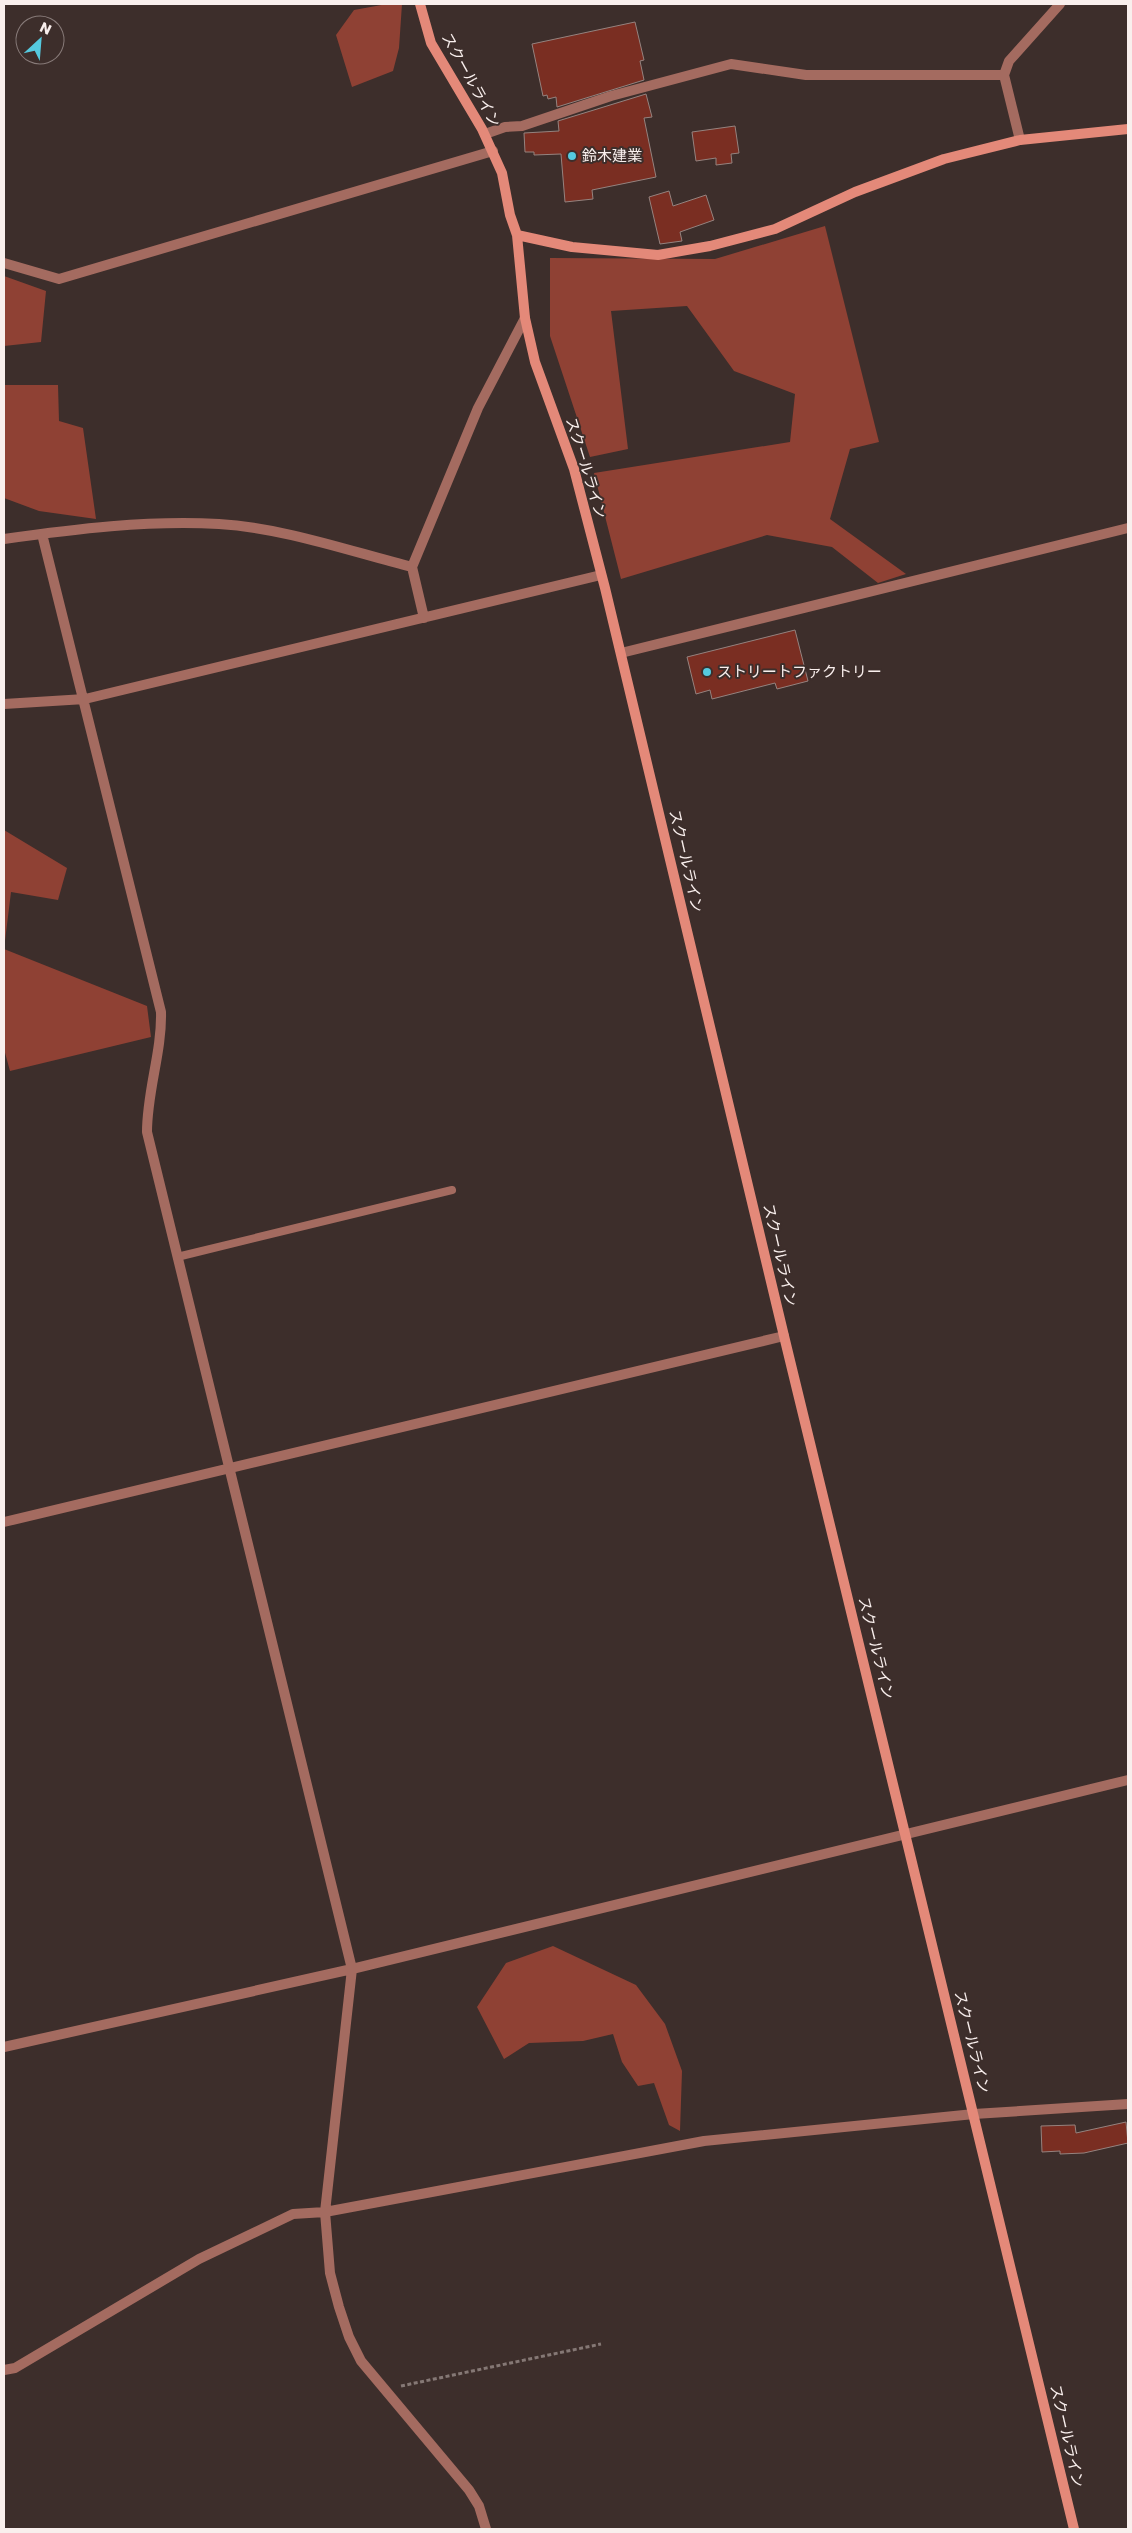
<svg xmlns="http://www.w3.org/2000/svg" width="1132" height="2533" viewBox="0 0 1132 2533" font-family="Poppins,'Noto Sans JP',sans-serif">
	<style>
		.forest { fill: #8f4134 }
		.building { fill: #7a2e22; stroke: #95837f }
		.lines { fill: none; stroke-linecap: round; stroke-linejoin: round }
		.path { stroke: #857875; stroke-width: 3; stroke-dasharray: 4 2.5; stroke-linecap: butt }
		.lane { stroke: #a46b60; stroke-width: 8 }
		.street { stroke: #a46b60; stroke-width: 10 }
		.secondary { stroke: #e48979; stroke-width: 10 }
		.poi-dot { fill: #55cadf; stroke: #3d2e2b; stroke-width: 2 }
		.labels { text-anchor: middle; stroke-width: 4; stroke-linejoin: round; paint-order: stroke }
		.street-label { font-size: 15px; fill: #f9efed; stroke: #3d2e2b }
		.poi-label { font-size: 15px; fill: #f9efed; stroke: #3d2e2b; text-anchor: start }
	</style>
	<rect width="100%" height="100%" fill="#3d2e2b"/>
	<!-- forest -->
	<path class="forest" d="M387 4H402L399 48 393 71 352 87 336 35 354 10Z
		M825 226 879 442 850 449 830 519 906 574 878 583 832 547 767 535 621 579 594 473 790 442 795 394 734 371 687 306 611 311 628 449 590 457 550 336V258L715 259Z
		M4 276 46 291 41 342 4 346Z
		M4 385H58L59 421 83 428 96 519 39 511 4 498Z
		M4 830 67 868 58 900 11 892 4 949 147 1006 151 1037 10 1071 4 1049Z
		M553 1946 636 1985 665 2024 682 2071 680 2131 669 2125 654 2083 638 2086 622 2062 613 2034 583 2041 529 2043 504 2059 477 2007 506 1963Z"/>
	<!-- building -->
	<path class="building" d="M635 22 644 60 640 61 644 80 557 107 556 97 548 99 547 95 543 96 532 44Z
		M646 94 652 117 644 118 656 177 592 190 593 199 565 202 561 154 534 155V152H525L524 133 559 131 558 121Z
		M735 126 739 153 731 154 732 163 716 165V158L696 161 692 132Z
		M669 191 673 206 706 195 714 220 680 232 682 241 660 244 649 197Z
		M795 630 808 681 777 689 775 683 712 699 710 690 696 694 687 657Z
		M1126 2122 1128 2143 1084 2153 1060 2154V2151L1042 2152 1041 2126 1075 2125 1076 2133Z"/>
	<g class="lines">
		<!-- path -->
		<path class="path" d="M401 2386 601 2344"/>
		<!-- lane -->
		<path class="lane" d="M177 1257 452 1190"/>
		<!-- street -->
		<path class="street" d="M485 134 505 127 522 126 611 96 731 64 806 75H1004
			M1020 140 1004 75 1009 61 1060 4
			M4 263 59 279 493 151
			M42 534 161 1012C162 1052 147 1091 147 1132L352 1969 325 2212 330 2273 339 2307 349 2337 361 2361 469 2490 479 2506 486 2529
			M4 539C75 529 147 520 219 524 284 528 349 551 412 567
			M424 618 412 567 478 408 525 318
			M621 653 1128 528
			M4 704 85 699 601 575
			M4 1522 784 1336
			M4 2047 352 1969 1128 1780
			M4 2370 15 2368 199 2259 293 2214 325 2212 704 2141 974 2114 1128 2104"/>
		<!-- secondary -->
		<path class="secondary" d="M420 4 431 43 482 129 502 173 510 215 517 235 525 318 535 362 574 469 605 588 784 1336 1074 2529
			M517 235 572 247 658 255 710 246 775 229 855 192 944 159 1020 140 1128 129"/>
	</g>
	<!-- markers -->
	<g class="poi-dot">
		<circle cx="572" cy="156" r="5"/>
		<circle cx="707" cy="672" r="5"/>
	</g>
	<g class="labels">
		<!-- street labels -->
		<g class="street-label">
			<text transform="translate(471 80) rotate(61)" y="5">スクールライン</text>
			<text transform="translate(586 468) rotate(73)" y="5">スクールライン</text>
			<text transform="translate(686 861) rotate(77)" y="5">スクールライン</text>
			<text transform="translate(780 1255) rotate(77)" y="5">スクールライン</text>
			<text transform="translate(876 1648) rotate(76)" y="5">スクールライン</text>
			<text transform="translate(972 2042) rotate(76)" y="5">スクールライン</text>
			<text transform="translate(1067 2436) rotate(77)" y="5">スクールライン</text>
		</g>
		<!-- poi labels -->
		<g class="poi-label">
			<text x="582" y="161">鈴木建業</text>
			<text x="717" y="677">ストリートファクトリー</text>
		</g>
	</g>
	<!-- border -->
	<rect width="1132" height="2533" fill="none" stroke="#f9efed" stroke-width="10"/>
	<!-- north arrow -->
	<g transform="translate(40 40) rotate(26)"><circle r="24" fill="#3d2e2b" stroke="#887b79"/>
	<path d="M0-4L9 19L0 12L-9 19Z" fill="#55cadf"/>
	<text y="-8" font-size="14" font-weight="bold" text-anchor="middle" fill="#f9efed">N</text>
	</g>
</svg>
